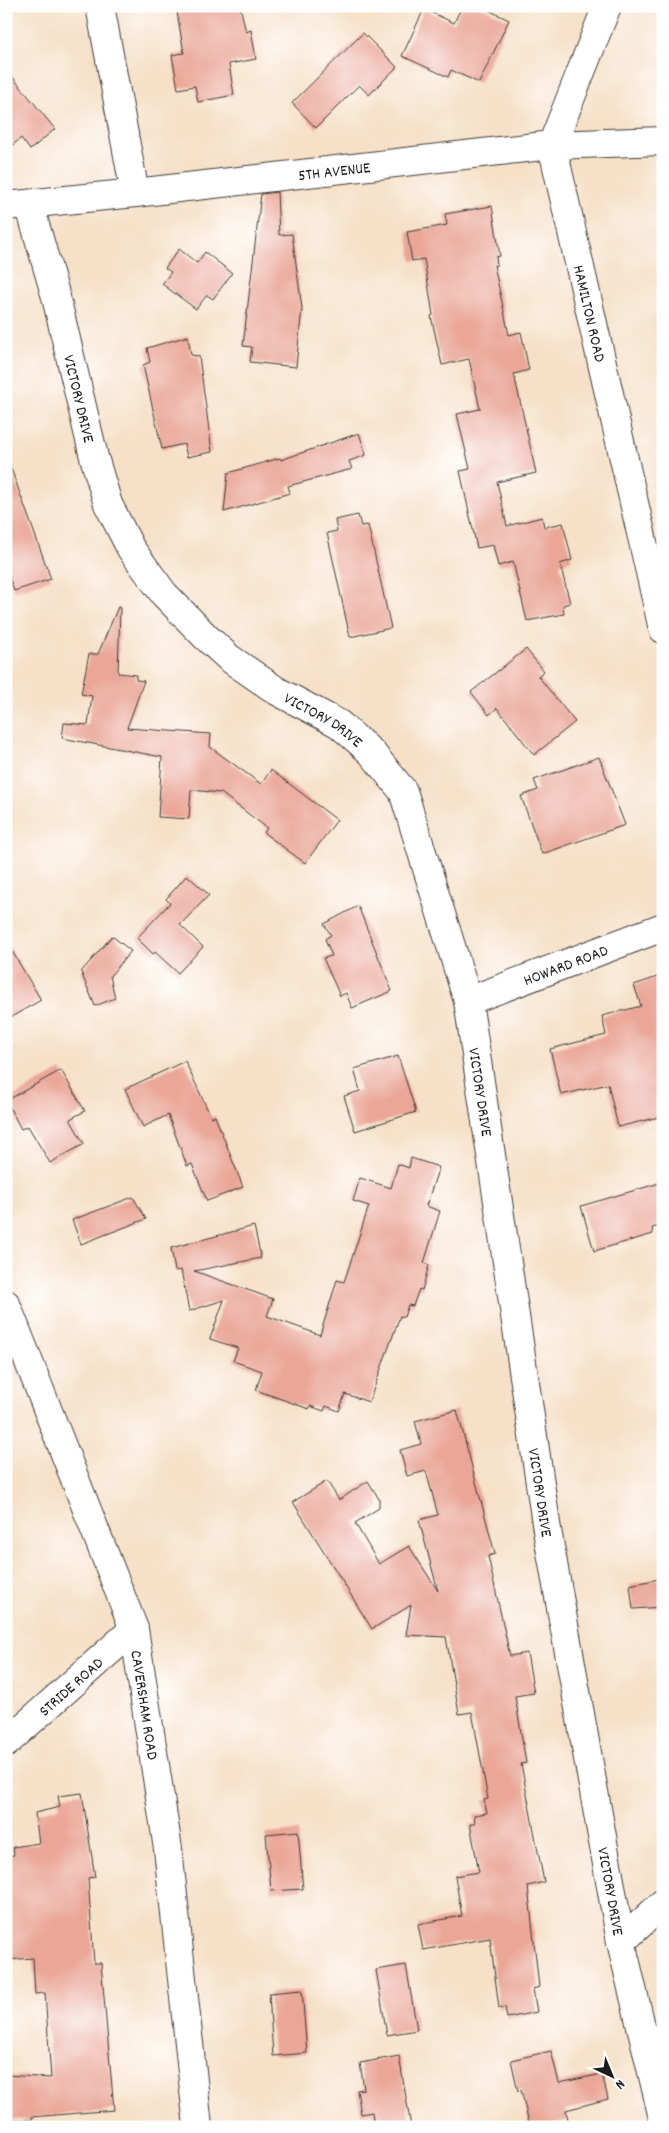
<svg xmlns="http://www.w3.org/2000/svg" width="669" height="2133" viewBox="0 0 669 2133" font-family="Dekko,sans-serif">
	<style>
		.building { fill: #eaa697 }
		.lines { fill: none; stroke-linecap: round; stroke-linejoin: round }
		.minor-casing { stroke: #3d3936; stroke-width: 30 }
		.minor { stroke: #fff; stroke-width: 28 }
		.labels { text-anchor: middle; stroke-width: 4; stroke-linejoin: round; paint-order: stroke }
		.street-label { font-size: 16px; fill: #1c1c1c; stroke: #fff }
	</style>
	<rect width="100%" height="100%" fill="#fff"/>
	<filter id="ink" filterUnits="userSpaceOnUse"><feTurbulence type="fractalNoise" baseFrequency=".02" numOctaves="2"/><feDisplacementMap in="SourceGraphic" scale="10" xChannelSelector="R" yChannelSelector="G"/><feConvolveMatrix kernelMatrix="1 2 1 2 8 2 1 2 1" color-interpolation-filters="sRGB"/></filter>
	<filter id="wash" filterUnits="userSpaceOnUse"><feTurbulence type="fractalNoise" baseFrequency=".0096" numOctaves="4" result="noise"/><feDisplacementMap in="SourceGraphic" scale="20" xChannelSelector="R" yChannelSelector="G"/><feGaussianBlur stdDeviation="1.12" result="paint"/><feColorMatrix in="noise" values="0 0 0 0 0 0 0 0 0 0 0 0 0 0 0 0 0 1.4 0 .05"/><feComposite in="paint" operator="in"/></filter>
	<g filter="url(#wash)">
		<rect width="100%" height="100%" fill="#f6e0c7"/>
		<g id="blocks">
			<!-- building -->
			<path class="building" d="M176 6H240L246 32 251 30 256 59 229 64 234 95 198 102 195 86 178 89 172 55 184 53Z
				M462 6H480L509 20 479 83 451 70 448 77 402 56 424 9 454 23Z
				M363 33 397 67 369 95 359 85 316 128 292 103Z
				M6 69 55 129 30 150 21 138 6 151Z
				M277 192 279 235 292 234 302 308 296 367 250 362 252 347 243 346 261 194Z
				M492 206 500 256 496 257 497 265H494L509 335 521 332 529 370 514 374 536 473 497 482 507 526 542 517 544 527 563 523 572 560 560 564 570 603 563 605 564 614 527 621 513 562 498 566 493 545 477 548 460 471 470 469 457 414 480 409 469 359 442 365 431 316 433 315 424 259 412 261 407 232 447 225 445 214Z
				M179 249 197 263 205 252 232 273 213 299 207 295 196 309 162 284 171 272 165 268Z
				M188 336 191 355 199 356 212 452 187 457 184 444 162 449 143 365 150 362 147 348Z
				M359 433 366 455 349 461 352 469 288 486 290 493 224 512 228 473 280 458 281 460Z
				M6 463H9L51 579 14 591 6 569Z
				M358 515 361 526 368 525 391 628 350 637 327 533 337 531 335 520Z
				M118 607 120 608 118 673 136 675V680L144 681 127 728 211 734 210 747 261 784 271 770 337 820 305 863 264 833 267 828 221 793 191 790 189 819 158 817 162 757 62 738 64 723 88 725 92 696 81 694 89 654H98Z
				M526 649 544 671 538 676 575 722 534 755 497 708 489 715 471 692Z
				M599 757 625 825 542 854 521 796 538 790 534 780Z
				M187 875 209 895 180 925 203 947 178 973 155 952 153 954 137 938 170 903 166 899Z
				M358 906 392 991 352 1008 346 993 340 996 323 958 332 956 325 939 331 935 324 924Z
				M112 936 131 951 110 976 115 998 95 1006 81 972Z
				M6 941 41 1000 6 1020Z
				M663 975V1116L618 1127 608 1084 561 1095 550 1049 606 1035 602 1016 641 1006 634 985Z
				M398 1056 416 1112 355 1131 344 1096 360 1091 354 1069Z
				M185 1061 211 1117 215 1116 243 1187 207 1201 192 1164 187 1166 168 1115 143 1127 125 1089Z
				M61 1070 85 1111 70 1119 84 1144 50 1163 28 1126 21 1129 6 1101Z
				M411 1158 439 1167 426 1206 440 1211 424 1263 429 1265 422 1290 419 1289 413 1306 408 1305 404 1317 400 1316 369 1402 345 1394 339 1411 326 1406 324 1411 310 1406 309 1409 256 1390 262 1371 233 1361 238 1348 210 1339 224 1300 189 1311 181 1270 175 1271 171 1248 254 1226 261 1258 194 1271 273 1299 267 1316 320 1335 337 1280 344 1282 369 1206 353 1201 360 1178 391 1188 398 1164 409 1168Z
				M663 1182V1225L652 1228 653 1234 594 1251 581 1206Z
				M133 1197 146 1219 81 1244 72 1220Z
				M457 1410 495 1554 488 1556 510 1656 527 1653 534 1693 515 1696 526 1763 521 1764 544 1882 528 1886 539 1987 533 1989 537 2012 507 2018 505 2007 499 2008 490 1938 423 1950 418 1924 462 1916 455 1876 479 1872 470 1824H475L474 1815 487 1813 484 1800 488 1799 472 1712 459 1714 446 1637 406 1635 411 1605 372 1629 293 1502 327 1481 339 1500 368 1481 379 1499V1508L355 1523 379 1564 409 1546 438 1591 419 1520 438 1515 426 1471 407 1476 400 1450 421 1444 415 1421Z
				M663 1578V1607L633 1609 630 1585Z
				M82 1793 95 1877 88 1878 94 1963H101L114 2110 32 2117V2120L6 2119V2075L51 2078 45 1993 35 1994 33 1958 6 1960V1857L14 1855 13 1847 39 1843 35 1813 60 1807 58 1796Z
				M298 1831 303 1889 271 1891 266 1834Z
				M406 1965 417 2030 387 2035 376 1970Z
				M302 1990 307 2053 273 2056 269 1993Z
				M551 2051 559 2083 602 2074 608 2099 566 2110 568 2120 541 2127H530L521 2090 518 2091 511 2060Z
				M399 2056 411 2127H374L372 2112 361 2114 357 2090 364 2089 360 2063Z"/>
		</g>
	</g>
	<g filter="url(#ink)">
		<use href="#blocks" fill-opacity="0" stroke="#3d3936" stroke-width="1"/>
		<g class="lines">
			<defs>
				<g id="minor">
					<path d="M100 6 135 193"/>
					<path id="s1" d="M607 6 552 145 663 629"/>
					<path id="s2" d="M29 204 56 297 94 457 108 504 131 549 164 594 206 637 229 658 277 691 339 724 371 752 403 791 468 1001 547 1530 621 1942 663 2118"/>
					<path id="s3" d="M6 206 135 193 552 145 663 141"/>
					<path id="s4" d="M468 1001 663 927"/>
					<path id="s5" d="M6 1304 134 1629 168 1849 198 2127"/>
					<path id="s6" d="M6 1743 134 1629"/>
					<path d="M621 1942 663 1903"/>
				</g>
			</defs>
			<!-- minor casing -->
			<use href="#minor" class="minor-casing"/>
			<!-- minor -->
			<use href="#minor" class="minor"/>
		</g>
	</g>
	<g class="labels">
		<!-- street labels -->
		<g class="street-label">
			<text dy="6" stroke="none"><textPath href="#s3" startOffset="330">5TH AVENUE</textPath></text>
			<text dy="6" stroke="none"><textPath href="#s1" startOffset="322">HAMILTON ROAD</textPath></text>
			<text dy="6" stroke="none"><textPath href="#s2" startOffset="201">VICTORY DRIVE</textPath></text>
			<text dy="6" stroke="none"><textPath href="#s2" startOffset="621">VICTORY DRIVE</textPath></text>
			<text dy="6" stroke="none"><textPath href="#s4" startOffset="104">HOWARD ROAD</textPath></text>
			<text dy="6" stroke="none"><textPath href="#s2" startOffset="1041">VICTORY DRIVE</textPath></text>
			<text dy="6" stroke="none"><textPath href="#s2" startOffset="1446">VICTORY DRIVE</textPath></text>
			<text dy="6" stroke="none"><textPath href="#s6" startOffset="86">STRIDE ROAD</textPath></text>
			<text dy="6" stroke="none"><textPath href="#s5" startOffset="426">CAVERSHAM ROAD</textPath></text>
			<text dy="6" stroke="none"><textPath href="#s2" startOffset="1851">VICTORY DRIVE</textPath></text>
		</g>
	</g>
	<!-- margin -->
	<rect width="669" height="2133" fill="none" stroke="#fff" stroke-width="25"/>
	<!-- north arrow -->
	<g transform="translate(612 2076) rotate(136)" stroke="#ffffff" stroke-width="4" paint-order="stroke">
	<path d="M0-4L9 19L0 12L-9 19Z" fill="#1c1c1c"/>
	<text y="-8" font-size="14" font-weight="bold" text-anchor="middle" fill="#1c1c1c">N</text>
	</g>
</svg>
